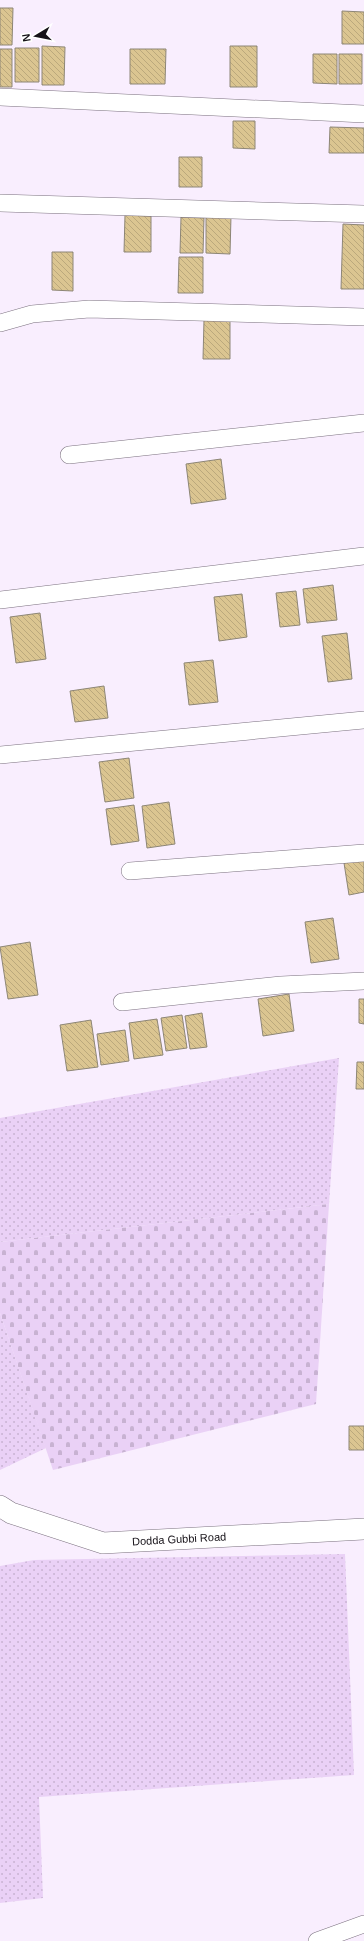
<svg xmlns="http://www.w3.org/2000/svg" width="364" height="1941" viewBox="0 0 364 1941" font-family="Arial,sans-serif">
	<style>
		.grass { fill: url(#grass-dots) }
		.cemetery { fill: url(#cemetery-stones) }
		.building { fill: url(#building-back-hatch); stroke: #8d8676 }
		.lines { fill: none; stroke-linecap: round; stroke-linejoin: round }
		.minor-casing { stroke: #7b717f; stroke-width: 18 }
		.major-casing { stroke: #7b717f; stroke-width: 22 }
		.minor { stroke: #fff; stroke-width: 17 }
		.major { stroke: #fff; stroke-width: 21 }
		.labels { text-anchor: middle; stroke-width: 3; stroke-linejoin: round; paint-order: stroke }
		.street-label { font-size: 11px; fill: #161218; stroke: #fff }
	</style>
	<defs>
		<pattern id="grass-dots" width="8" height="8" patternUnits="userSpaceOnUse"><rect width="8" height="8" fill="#ead1f6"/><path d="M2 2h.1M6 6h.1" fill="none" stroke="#c8b2d2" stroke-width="1.8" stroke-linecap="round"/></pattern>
		<pattern id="cemetery-stones" width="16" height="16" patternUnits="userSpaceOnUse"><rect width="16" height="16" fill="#ead1f6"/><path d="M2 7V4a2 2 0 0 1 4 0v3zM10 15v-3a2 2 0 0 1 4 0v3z" fill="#c8b2d2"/></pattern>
		<pattern id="building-back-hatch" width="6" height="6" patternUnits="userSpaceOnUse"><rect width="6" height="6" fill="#dbc591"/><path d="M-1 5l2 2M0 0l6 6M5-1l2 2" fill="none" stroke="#bba87c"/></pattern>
	</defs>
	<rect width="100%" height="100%" fill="#f9eefe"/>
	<!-- grass -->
	<path class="grass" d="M339 1058 329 1204 0 1242V1118Z
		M0 1313 46 1448 0 1470Z
		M345 1554 354 1775 39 1797 43 1898 0 1903V1566L34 1560Z"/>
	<!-- cemetery -->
	<path class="cemetery" d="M329 1204 316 1404 53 1470 0 1313V1242Z"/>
	<!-- building -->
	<path class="building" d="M0 8H13L12 45H0Z
		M342 11 364 12V44H342Z
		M42 46 65 47 64 85H42Z
		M230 46H257V87H230Z
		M15 48H39V82H15Z
		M0 49H12V87H0Z
		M130 49H166L165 84H130Z
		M313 54H337V84L313 83Z
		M339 54H362V84H339Z
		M233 121H255V149L233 148Z
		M330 127 364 128V153H329Z
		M179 157H202V187H179Z
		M125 215 151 216V252H124Z
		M206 216H231L230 254 206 253Z
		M181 217 204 218 203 253H180Z
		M343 224 364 225V289H341Z
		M52 252H73V291L52 290Z
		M179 257H203V293H178Z
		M204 320H230V359H203Z
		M221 459 226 499 191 504 186 464Z
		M333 585 337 620 307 623 303 589Z
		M296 591 300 625 280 627 276 593Z
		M242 594 247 637 219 641 214 597Z
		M40 613 46 659 16 663 10 617Z
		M347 633 352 679 328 682 322 636Z
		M213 660 218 702 189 705 184 663Z
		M104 686 108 718 75 722 70 691Z
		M129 758 134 798 105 802 99 762Z
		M169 802 175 844 147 848 142 806Z
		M134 805 139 841 111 845 106 809Z
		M364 860V892L349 895 344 863Z
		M333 918 339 959 311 963 305 922Z
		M30 942 38 995 8 999 0 947Z
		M289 994 294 1031 263 1036 258 999Z
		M359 999H364V1024L359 1023Z
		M202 1013 207 1047 190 1049 185 1016Z
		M182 1015 187 1048 166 1051 161 1018Z
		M157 1019 163 1055 134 1059 129 1023Z
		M91 1020 98 1067 67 1071 60 1025Z
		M125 1030 129 1061 101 1065 97 1034Z
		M357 1062H364V1089H356Z
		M349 1426H364V1450H349Z"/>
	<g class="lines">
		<defs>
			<path id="minor" d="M0 97 364 114
				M0 203 364 214
				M0 323 32 314 89 309 364 317
				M69 455 364 423
				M0 600 364 556
				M0 755 364 720
				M130 871 364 853
				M122 1002 281 985 364 981
				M317 1941 364 1924"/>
			<g id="major">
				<path id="s1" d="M0 1506 11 1513 103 1543 364 1529"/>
			</g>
		</defs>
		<!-- minor casing -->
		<use href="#minor" class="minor-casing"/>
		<!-- major casing -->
		<use href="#major" class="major-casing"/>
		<!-- minor -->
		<use href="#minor" class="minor"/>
		<!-- major -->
		<use href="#major" class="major"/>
	</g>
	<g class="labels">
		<!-- street labels -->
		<g class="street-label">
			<text dy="4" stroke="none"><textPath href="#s1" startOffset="186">Dodda Gubbi Road</textPath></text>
		</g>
	</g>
	<!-- north arrow -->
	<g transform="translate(36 36) rotate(260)" stroke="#ffffff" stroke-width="3" paint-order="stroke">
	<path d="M0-3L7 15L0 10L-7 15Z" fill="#161218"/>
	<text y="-6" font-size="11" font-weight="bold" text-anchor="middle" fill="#161218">N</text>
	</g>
</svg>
